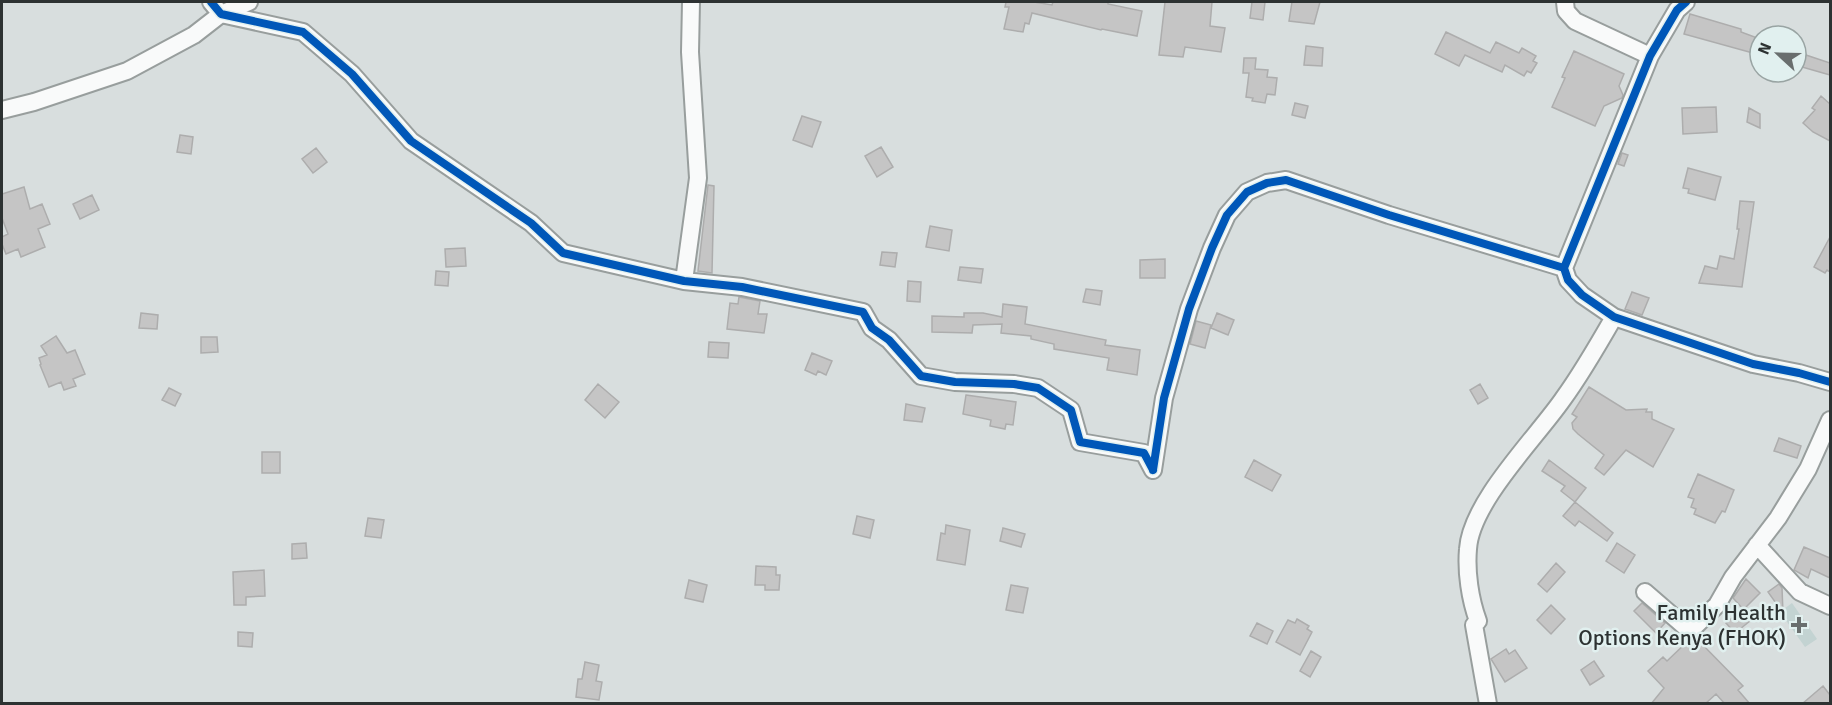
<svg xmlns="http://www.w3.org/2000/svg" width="1832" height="705" viewBox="0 0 1832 705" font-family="Signika,sans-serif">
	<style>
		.built { fill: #c3d3d2 }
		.building { fill: #c5c5c5; stroke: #adadad; stroke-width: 1.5 }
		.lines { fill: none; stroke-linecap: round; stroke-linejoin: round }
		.minor-casing { stroke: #989e9d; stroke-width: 20 }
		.minor { stroke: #f9fafa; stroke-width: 16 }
		.cycleway-casing { stroke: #e1f0ef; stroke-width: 11 }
		.cycleway { stroke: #0057b8; stroke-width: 8 }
		.poi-dot { fill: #696e6e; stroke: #e1f0ef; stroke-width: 2 }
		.labels { text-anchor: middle; stroke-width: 5; stroke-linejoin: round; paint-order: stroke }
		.poi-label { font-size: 22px; fill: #2d3232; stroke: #e1f0ef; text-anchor: end }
	</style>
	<rect width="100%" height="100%" fill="#d8dede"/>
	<!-- built -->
	<path class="built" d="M1792 603 1817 639 1805 647 1780 612Z"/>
	<!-- building -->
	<path class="building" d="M1006 2H1034L1052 5 1053 2H1108V4L1142 11 1137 36 1102 29 1101 30 1032 13 1029 24 1025 23 1023 32 1004 29 1009 7H1005Z
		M1165 2H1212L1210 26 1225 28 1221 52 1185 47 1183 57 1159 55Z
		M1252 2H1265L1263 20 1250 18Z
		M1292 2H1320L1314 24 1289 21Z
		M1690 14 1741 29V32L1760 39V55L1684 34Z
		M1446 32 1490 53 1496 42 1519 53 1522 48 1536 56 1533 61 1537 63 1531 73 1527 71 1524 76 1505 65 1502 72 1465 55 1459 66 1435 54Z
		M1306 46 1323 48 1322 66 1304 65Z
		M1574 51 1624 74 1619 86 1623 95 1622 98 1604 106 1595 126 1552 107 1565 78 1562 77Z
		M1806 55 1830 63V75L1802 67Z
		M1244 58H1256L1255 69 1268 70 1267 77 1277 78 1275 95 1267 94 1265 103 1252 101 1253 98 1246 97 1249 73H1243Z
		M1821 96 1830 104V141L1813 132 1803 123 1815 110 1812 108Z
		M1295 103 1308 106 1305 118 1292 115Z
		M1716 107 1717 132 1683 134 1682 108Z
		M1749 108 1760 114V128L1747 122Z
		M802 116 821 122 812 147 793 140Z
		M180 135 193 137 191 154 177 152Z
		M881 147 893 167 877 177 865 156Z
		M316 148 327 162 313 173 302 159Z
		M1622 153 1628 155 1624 166 1618 164Z
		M1688 168 1721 177 1715 200 1688 193 1689 189 1683 188Z
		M708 185 714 186 712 273 698 271Z
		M24 187 30 209 42 204 50 224 38 229 45 247 21 257 18 249 6 254 2 244V237L8 234 2 218V194Z
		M92 195 99 210 80 219 73 204Z
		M1740 201 1754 202 1742 287 1699 283 1705 266 1717 269 1720 256 1734 259 1739 229H1737Z
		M930 226 952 230 949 251 926 247Z
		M1830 237V272L1827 270 1825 273 1814 267Z
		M465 248 466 266 446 267 445 249Z
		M882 252 897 253 895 267 880 265Z
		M1165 259V278H1140V260Z
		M960 267 983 269 981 283 958 280Z
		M436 271 449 272 448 286 435 285Z
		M908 281 921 282 920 302 907 301Z
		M1086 289 1102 291 1100 305 1083 302Z
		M1632 292 1649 298 1642 315 1625 309Z
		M739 297 760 301 758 314H767L764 333 727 329 730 303 738 304Z
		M1003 304 1027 307 1025 324 1106 340 1105 345 1140 350 1137 375 1107 370 1109 358 1054 349V344L1031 339V336L1001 333 1002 324 973 325 972 333 932 332V316L964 317V313H983L1002 317Z
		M141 313 158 315 157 329 139 328Z
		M1217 313 1234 320 1228 335 1211 328Z
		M1196 321 1211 325 1205 348 1190 344Z
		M56 336 67 353 75 350 85 374 73 379 76 386 64 390 61 382 49 387 40 365 41 364 39 358 47 355 41 346Z
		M201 337H217L218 352 201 353Z
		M709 342 729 343 728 358 708 357Z
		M812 353 832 361 826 375 818 371 816 375 805 370Z
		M598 384 619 402 605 418 585 400Z
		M1480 384 1488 398 1478 404 1470 390Z
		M1589 387 1626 410 1647 409 1646 412H1652V419L1674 429 1653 467 1626 450 1604 475 1595 468 1604 455 1578 434 1573 429 1572 423 1577 417 1572 414Z
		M169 388 181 394 175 406 162 400Z
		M966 395 1016 402 1013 425 1006 424 1005 429 990 426 991 420 963 414Z
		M906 404 925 408 922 422 904 420Z
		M1779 438 1801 446 1797 458 1774 451Z
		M262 452H280V473H262Z
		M1254 460 1281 475 1272 491 1245 477Z
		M1549 460 1586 488 1575 502 1613 533 1607 541 1579 521 1575 526 1563 516 1575 502 1561 491 1565 486 1542 471Z
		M1698 474 1734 490 1725 512 1722 511 1715 523 1694 514 1696 509 1691 507 1694 499 1688 497Z
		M857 516 874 520 870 538 853 534Z
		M368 518 384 520 381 538 365 536Z
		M946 525 970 530 965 565 937 560 941 533 945 534Z
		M1003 528 1025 534 1021 547 1000 541Z
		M306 543 307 558 292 559V544Z
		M1617 543 1635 555 1624 573 1606 561Z
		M1804 547 1830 558V578L1811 569 1808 578 1794 570Z
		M1556 563 1565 572 1547 592 1538 584Z
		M756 566 776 567V575H780L779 590H765V585H755Z
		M264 570 265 596 246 597V605H234L233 572Z
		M1746 579 1760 593 1746 607 1755 617 1735 633 1726 623 1743 609 1733 598Z
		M689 580 707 585 703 602 685 598Z
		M1779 584 1782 588 1783 613 1768 592Z
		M1011 585 1028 588 1023 613 1006 610Z
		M1642 603 1665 623 1656 633 1634 611Z
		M1551 605 1565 619 1551 634 1537 620Z
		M1297 619 1309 626 1307 629 1312 632 1300 655 1276 642 1288 620 1295 623Z
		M1257 623 1273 631 1267 644 1250 636Z
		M238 632 253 633 252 647 238 646Z
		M1697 639 1743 686 1738 690 1750 704H1725L1716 694 1705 704H1651L1664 688 1648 671 1663 657 1667 661 1688 641Z
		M1506 649 1509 654 1515 650 1527 668 1505 682 1491 659Z
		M1311 651 1321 657 1310 677 1300 671Z
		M1594 661 1604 676 1590 685 1581 670Z
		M585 662 599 665 596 681 602 682 599 700 576 697 578 679H582Z
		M1823 686 1830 695V704H1802Z"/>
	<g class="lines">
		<defs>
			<path id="minor" d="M211 2 221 14 303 32 352 74 411 141 531 223 563 253 684 281 742 287 863 312 872 328 889 340 921 376 955 382 1014 384 1038 388 1071 410 1080 442 1144 453 1153 470
				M1565 2 1566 11 1575 21 1650 56
				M1686 2 1677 10 1650 56 1564 268 1568 280 1582 295 1614 317 1753 364 1799 373 1830 382
				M2 110 34 102 127 71 194 35 221 14 249 2
				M684 281 698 178 690 52 691 2
				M1153 470 1164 398 1189 309 1212 248 1227 215 1247 192 1267 183 1286 180 1389 215 1564 268
				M1757 545 1800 592 1830 606
				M1645 592 1690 631 1717 605 1733 577 1778 518 1808 469 1830 420
				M1488 704 1474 625 1478 621C1470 599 1466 572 1468 549 1471 502 1536 438 1563 399 1582 373 1598 345 1614 317"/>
		</defs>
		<!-- minor casing -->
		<use href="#minor" class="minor-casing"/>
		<!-- minor -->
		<use href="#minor" class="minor"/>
		<defs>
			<path id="cycleway" d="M211 2 221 14 303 32 352 74 411 141 531 223 563 253 684 281 742 287 863 312 872 328 889 340 921 376 955 382 1014 384 1038 388 1071 410 1080 442 1144 453 1153 470
				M1686 2 1677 10 1650 56 1564 268 1568 280 1582 295 1614 317 1753 364 1799 373 1830 382
				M1153 470 1164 398 1189 309 1212 248 1227 215 1247 192 1267 183 1286 180 1389 215 1564 268"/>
		</defs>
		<!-- cycleway casing -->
		<use href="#cycleway" class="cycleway-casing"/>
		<!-- cycleway -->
		<use href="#cycleway" class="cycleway"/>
	</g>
	<!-- markers -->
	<path class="poi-dot" d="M1796 616h6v6h6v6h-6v6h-6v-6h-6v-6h6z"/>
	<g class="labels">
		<!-- poi labels -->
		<g class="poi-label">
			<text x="1786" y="620">Family Health<tspan x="1786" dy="25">Options Kenya (FHOK)</tspan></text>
		</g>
	</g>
	<!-- border -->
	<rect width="1832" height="705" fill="none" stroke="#2d3232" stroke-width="6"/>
	<!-- north arrow -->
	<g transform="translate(1778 54) rotate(292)"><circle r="28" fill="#e1f0ef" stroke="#99a4a3" stroke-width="1.5"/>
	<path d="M0-4.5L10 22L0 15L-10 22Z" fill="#696e6e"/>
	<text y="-9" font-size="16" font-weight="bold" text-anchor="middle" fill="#2d3232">N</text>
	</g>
</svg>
